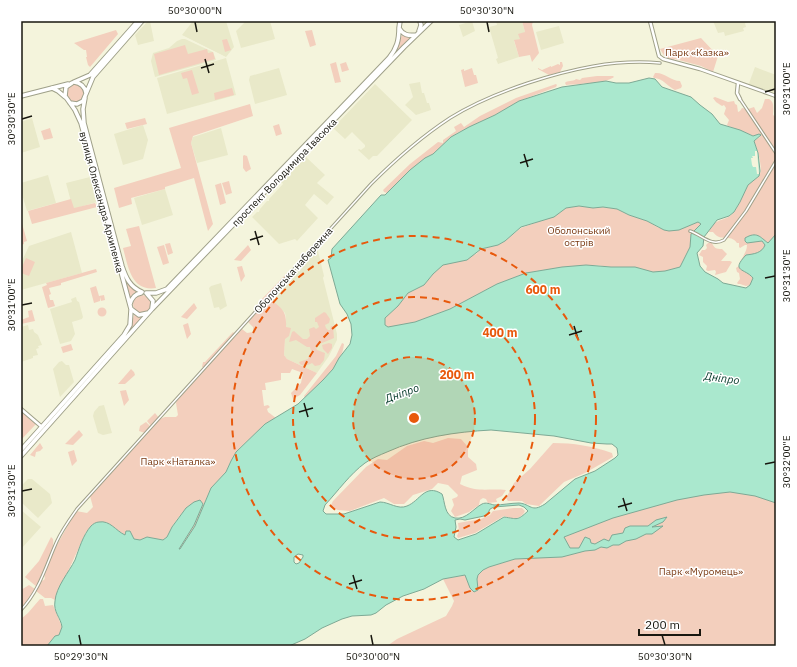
<svg xmlns="http://www.w3.org/2000/svg" width="797" height="667" viewBox="0 0 797 667" font-family="'IBM Plex Sans',sans-serif">
	<style>
		.built { fill: #e9e9c9 }
		.green { fill: #f3cfbd }
		.water { fill: #aae8ce; stroke: #7ea995; fill-rule: evenodd }
		.pier { fill: #f4f4dc }
		.lines { fill: none; stroke-linecap: round; stroke-linejoin: round }
		.pedestrian-casing { stroke: #9fa089; stroke-width: 3.5 }
		.minor-casing { stroke: #9fa089; stroke-width: 4.5 }
		.secondary-casing { stroke: #9fa089; stroke-width: 5.5 }
		.pedestrian { stroke: #fff; stroke-width: 1.5 }
		.minor { stroke: #fff; stroke-width: 2.5 }
		.secondary { stroke: #fff; stroke-width: 3.5 }
		.ticks { fill: none; stroke: #18170f; stroke-width: 1.5 }
		.ring { fill: none; stroke: #e8590c; stroke-width: 2; stroke-dasharray: 7 5 }
		.labels { text-anchor: middle; stroke-width: 3; stroke-linejoin: round; paint-order: stroke }
		.park-label { font-size: 10px; fill: #793912; stroke: #fff }
		.street-label { font-size: 10px; fill: #18170f; stroke: #fff }
		.water-label { font-size: 11px; font-style: italic; fill: #003626; stroke: #fff }
		.centre { fill: #e8590c; stroke: #fff; stroke-width: 2 }
		.ring-label { font-size: 12px; text-anchor: middle; font-weight: bold; fill: #e8590c; stroke: #fff; stroke-width: 3; stroke-linejoin: round; paint-order: stroke }
		.neatline { fill: none; stroke: #18170f; stroke-width: 1.5 }
		.ticks-label { font-size: 10px; text-anchor: middle; fill: #18170f }
	</style>
	<rect width="100%" height="100%" fill="#f4f4dc"/>
	<!-- built -->
	<path class="built" d="M148 21H150L154 41 138 45 135 35Z
		M193 21H226L234 47 226 57 182 35Z
		M246 21H270L275 39 241 48 236 31Z
		M472 21 475 31 463 37 459 25Z
		M496 21H522L525 32 520 39 514 41 519 57 498 64 496 59 498 58 489 27 497 25Z
		M713 21H747L748 22 745 23 746 27 743 28 744 31 725 36 724 32 718 33Z
		M559 26 564 43 541 50 536 32Z
		M182 39H185L213 52 216 60 155 77 151 61 153 53 169 48 177 41Z
		M226 58 236 95 167 114 157 78Z
		M755 67 776 75 775 81 776 82V96L748 86Z
		M279 68 287 95 255 104 249 80 250 76Z
		M420 82 422 93H424L427 103H429L431 110 416 115 405 105 413 97 409 84Z
		M375 84 412 120 377 156H373L369 160 358 150 359 149 361 150 365 147V145L352 132 345 139 333 128Z
		M32 118 40 147 21 153V122Z
		M143 125 148 140 143 159 123 165 114 134Z
		M221 128 228 155 197 163 191 143 193 137Z
		M306 157 325 175 317 183 334 197 327 205 314 194 305 205 318 218 297 241 295 239 279 244 252 217 257 212H259L260 209 267 201H269V199L283 184 281 182Z
		M48 175 56 203 27 211 21 191V183Z
		M90 177 97 202 73 209 66 183Z
		M165 189 173 215 142 225 134 198Z
		M71 232 82 273 21 290V263L29 246Z
		M316 251H318L324 276 323 278 337 334V340L329 356 317 373 287 359 284 355 286 318 285 313 269 298 310 252Z
		M221 283 227 306 220 310 219 307 214 308 209 288 211 286Z
		M76 297 77 301 79 302 83 317 82 319 72 322 75 334 71 341 60 344 50 309 72 302 71 299Z
		M28 325 29 330 33 329 34 332 38 335 42 345 38 346 39 348 36 349 38 355 33 356V358L21 362V327Z
		M62 361 66 365H69L74 382 60 397 53 369 59 362Z
		M104 405 112 433 103 435 98 433 93 416 94 412 99 406Z
		M28 479H32L50 494 52 503 38 518 21 502V486Z
		M21 510 41 527 21 549Z"/>
	<!-- green -->
	<path class="green" d="M522 21H533L532 25 539 53 532 62 530 55 519 57 514 40 520 39 518 34 525 32Z
		M116 30 118 34 90 67 88 65 86 57H87L86 50H84L74 43Z
		M312 30 316 45 310 47 305 31Z
		M402 35 410 38 395 54Z
		M701 38 718 56 713 72 701 66 675 59 673 60 665 57 660 49Z
		M227 39 231 50 225 52 222 40Z
		M185 45 188 54 207 49 208 53 213 52 215 59 159 75 154 54Z
		M336 62 341 82 335 83 330 64Z
		M346 62 349 70 342 72 340 64Z
		M560 62H562L563 66 560 72 549 75 538 69V68L542 70 551 66V67L558 64 560 65Z
		M472 68 474 75H476L478 83 465 87 461 70 464 69V71Z
		M192 70 199 93 192 95 187 78 183 79 181 73Z
		M655 73C664 72 671 81 680 81L682 86 681 88 675 90C668 87 663 78 654 78L653 77Z
		M597 76H613L614 77C607 83 577 84 566 85L565 83C567 80 573 82 576 79L580 80 582 78Z
		M556 84 557 85 556 87 519 101 495 115 457 133 444 144 433 154 427 157 416 166 387 193 384 192 383 190 410 164 438 142 443 143V140L456 131 454 127 461 123 464 127 480 116 516 98Z
		M66 93a9 9 0 1 1 18 0a9 9 0 1 1-18 0Z
		M232 88 234 95 215 100 214 93Z
		M715 97 728 102 734 101 735 104 737 105 738 112 740 111 742 108 748 109 754 107 757 113 762 108 765 99H769C775 102 773 110 773 115L776 117V234L774 238 776 240V281L771 288H743H746L750 285 746 286 740 284H738L737 283 740 279 739 273 737 272 736 268 739 266V267C740 259 747 253 747 245H745L740 248 739 247V243H737C730 233 721 243 713 232H709C714 219 720 222 730 216 740 208 742 194 749 184 752 180 758 179 760 174 763 167 757 148 754 141L760 137 759 134 754 136 728 126 727 125 729 120 724 114 726 108 724 105 722 106 716 102 713 98Z
		M250 104 253 116 193 136 191 143 213 224 208 231 194 178 165 187V189L131 198 132 204 119 208 114 188 181 168 169 128Z
		M145 118 147 124 127 129 125 123Z
		M279 124 282 134 276 136 273 126Z
		M50 128 53 138 44 140 41 131Z
		M244 155 247 156 251 169 246 172 243 168V156Z
		M229 181 232 193 226 195 222 183Z
		M221 183 226 203 220 205 215 185Z
		M71 199 74 208 95 203 97 207 32 224 28 211Z
		M579 206 593 208 603 207 617 209 629 215 647 221 659 228 686 227 698 222 702 225 691 237V245L685 257 687 258 680 267 656 275 635 267H611L595 265 562 267 526 273 497 284 450 309 415 322 388 328 385 325V318L398 306 408 293 424 285 433 274 443 265 476 254 481 249 498 245 505 241 521 228 557 215 566 208Z
		M21 220 27 241 24 242V244L21 245Z
		M139 226 156 288C131 292 128 266 123 248L131 246 126 229Z
		M170 243 173 253 168 255 165 244Z
		M708 243H712C714 248 716 249 722 249L727 254 721 261H730L732 262 726 272 715 275 716 272 715 270 708 271 706 270 707 266 703 262V257L699 255 702 250H705L707 248 706 245Z
		M164 245 169 263 163 265 157 247Z
		M248 245 251 250 241 261 234 260Z
		M26 258 35 262 29 276 21 273V269Z
		M242 266 245 276 241 282 237 267Z
		M96 269 97 272 61 283V285L49 288 51 294 49 295 50 300H53L55 306 48 308 42 287 47 285 46 283Z
		M287 273 288 274 261 304 259 302Z
		M125 280 137 292 132 295 130 299Z
		M96 286 99 296 104 295 105 300 101 301 100 297V301L94 303 90 288Z
		M133 304a9 9 0 1 1 18 0a9 9 0 1 1-18 0Z
		M269 298C281 308 287 310 286 327L291 328 289 336 285 339 284 355 287 359 317 373 300 395 293 399 291 393 301 383 303 373 292 369 290 373H281V380L265 383 266 390H262L264 406 268 405 270 407 267 409 268 412 276 418 265 424 240 448 231 461 226 472 211 488 195 526 180 549H179L194 525 203 504 200 500C189 503 178 517 172 527 170 532 168 537 163 540L147 537 140 540 133 539 130 531 126 532 125 536 109 524 98 522 86 532 55 600 51 598H45L36 591 41 581 44 580 45 578 44 575 53 552 76 511 87 513 93 507 90 496 160 419 165 417H176L178 415 176 403 178 398 242 329 247 333 253 332V327L248 322Z
		M194 303 197 308 187 319 181 317Z
		M97.5 312a4.5 4.5 0 1 1 9 0a4.5 4.5 0 1 1-9 0Z
		M32 310 35 321 21 324V320L29 317 28 311Z
		M324 312 326 313 330 319 329 323 325 325 326 328 328 330H330L331 326H333L334 338 315 346 317 350 325 353 324 360 320 365 315 366 312 363C308 365 304 367 300 364L299 362 308 359 309 355 312 354 310 347H307L296 340 289 342 292 332 294 331 303 339H307L310 336 309 329 314 327 316 329 319 327 317 322H315V318Z
		M134 315 143 317 128 333 131 326Z
		M188 323 191 334 187 339 183 325Z
		M233 332 235 334 204 367H202L203 362H205Z
		M329 343 332 344V348L328 354 323 349 322 345Z
		M342 343 344 344C342 366 320 383 305 398L304 396 336 356Z
		M71 344 73 350 63 353 61 347Z
		M131 369 134 372 135 375 125 384H118Z
		M126 390 129 400 124 406 120 391Z
		M21 411 36 424 21 440Z
		M155 413 159 418 151 426 147 421Z
		M146 422 151 427 145 433 139 431 140 426Z
		M79 430 83 435 73 445 65 444Z
		M448 438 461 439 468 447V457L476 464 477 470 462 476 460 484C479 493 487 488 506 490L502 496 496 499 497 502 488 503 486 499 483 498 480 500 479 505 469 512 455 517 451 511 454 505 452 499 457 497 458 495 448 485 438 483 432 489 413 495 404 504H394L384 498 350 511 338 510 330 507 333 501 366 467 378 459 387 460 407 446 424 441 433 443Z
		M40 443 43 448 40 451 36 452 35 457 30 455Z
		M553 443C574 443 592 446 612 453L613 457 585 473 564 482 539 506 526 504 522 501H508L506 498 514 483 530 469Z
		M74 450 77 461 72 466 68 452Z
		M776 485V646H387L397 639 446 616 452 606 454 601 443 579 466 575 470 588 478 587 477 578 480 572 489 567 515 559 535 558 545 546 576 532 602 502Z
		M514 508H522L525 511C521 520 513 519 504 516L475 533 458 538 457 536 459 531 458 523 481 519 490 515 493 511Z
		M51 537 53 539C55 553 44 573 37 587L25 577 39 561Z
		M29 585 35 589 29 601 21 609V590Z
		M40 599H43L45 606 53 605 62 627 59 635 55 636 47 646H21V619L28 613Z"/>
	<!-- water -->
	<path class="water" d="M649 78 655 79 662 87 691 97 700 105 712 114 720 124 740 130 753 136 759 134 761 135 754 141 758 153 760 171 759 176 748 185 740 202 734 212 729 216 717 220 714 224 704 237 703 246 697 253 700 266 705 272 718 279 723 283 746 288 750 285 753 278C745 268 730 272 746 255 754 254 762 253 765 245L762 241 747 243 745 241V238C757 231 760 237 768 243L776 234V503L755 496 730 492 704 495 677 500 613 518 564 537 570 548H579L585 537 590 539 591 543 595 544 604 539 609 541 612 535 623 533 625 528 630 526H648L656 520 667 517 663 522 652 527 663 526 652 534H646L636 539 626 541 619 545H613L607 548 601 547 595 550 585 551 562 557 515 559 489 567 483 570 478 575 477 579 478 590 474 592 470 588 465 575 443 579 424 589 403 596 386 605 376 613 371 615 352 616 342 619 322 628 305 639 289 646H47L55 636 59 635 62 627C61 618 53 612 55 601 56 587 69 572 75 560 79 549 83 535 91 526 93 524 96 522 99 522 110 520 116 531 125 535L126 531H130L134 539 140 540 147 537 163 540 167 537 172 527 186 508 194 502 200 500 203 504 194 525 179 549H180L195 526 211 488 226 472 231 461 236 452 265 424 298 404 323 380 333 369 339 358 350 344 352 335 351 324 347 314 340 304 328 260 331 258 332 249 381 195H385L410 170 425 158 433 154 451 137 469 127 495 115 519 101 562 87 606 81 616 83H629ZM579 206 593 208 603 207 617 209 629 215 647 221 664 230 669 231 679 230 698 222 701 224 691 234 690 247 680 267 665 271 653 272 635 267H611L586 265 562 267 526 273 497 284 450 309 415 322 388 327 385 325V318L398 306 408 293 424 285 433 274 443 265 467 260 481 249 498 245 505 241 521 227 554 217 566 208ZM491 430 554 436 591 443 607 444H612L617 448 618 455 615 458 595 471 575 479 545 504C531 513 531 504 519 503 511 503 503 505 494 505 490 504 486 502 482 504 474 508 466 520 455 518 444 516 445 501 442 494 425 483 420 501 407 506 398 510 389 502 380 502L344 514H326L323 511 325 505C338 491 350 474 365 463 372 458 380 455 387 452 420 437 455 432 491 430ZM519 505 524 507 528 511C517 521 518 519 504 517L476 534 458 540 454 537 456 527 455 520 460 519 465 520 484 516 487 515 490 509 494 507ZM298 554 303 555V557L299 563 296 564 294 562V557Z"/>
	<!-- pier -->
	<path class="pier" d="M755 151H757L759 174H757L756 167H753L752 165 751 158H753L752 156H755Z"/>
	<g class="lines">
		<defs>
			<path id="pedestrian" d="M740 99 776 153
				M690 231C702 235 711 247 724 240L746 211 776 161
				M21 610C40 590 46 565 57 541 62 530 70 519 77 509L371 184C395 160 421 137 450 118 474 103 501 92 528 83 571 69 614 59 660 63"/>
			<path id="minor" d="M650 21 659 56 663 59 700 69 776 96
				M738 83 737 93 740 99
				M21 409 42 427"/>
			<path id="secondary" d="M400 21 399 28C403 35 408 36 416 35
				M419 31 421 25 420 21
				M74 82 90 75 138 21
				M74 82C81 83 85 87 86 93
				M72 83 66 87 65 96 75 110 81 123 131 309 139 315 148 313
				M52 88 58 91 65 97
				M21 96 68 84
				M85 98 83 109 84 123 122 266C126 278 130 287 142 292
				M70 103 77 104 83 101 93 77 142 21
				M146 293H156L167 289 389 58C397 48 399 40 399 28
				M147 294 153 301 152 308
				M130 304C132 297 135 294 141 293
				M21 450 124 335 130 325 131 310
				M21 456 152 309 404 47 431 21"/>
		</defs>
		<!-- pedestrian casing -->
		<use href="#pedestrian" class="pedestrian-casing"/>
		<!-- minor casing -->
		<use href="#minor" class="minor-casing"/>
		<!-- secondary casing -->
		<use href="#secondary" class="secondary-casing"/>
		<!-- pedestrian -->
		<use href="#pedestrian" class="pedestrian"/>
		<!-- minor -->
		<use href="#minor" class="minor"/>
		<!-- secondary -->
		<use href="#secondary" class="secondary"/>
	</g>
	<!-- ticks -->
	<path class="ticks" d="M195 22 197 32M487 22 489 32M205 59 209 73M201 68 214 64M765 92 775 89M22 119 32 116M524 154 528 167M520 163 533 159M255 231 259 245M250 240 263 236M765 278 775 276M22 305 32 303M574 326 578 339M569 335 582 331M304 403 308 417M299 412 313 408M765 464 775 462M22 491 32 489M623 498 627 511M618 507 632 503M353 575 357 589M349 584 362 580M79 635 81 645M371 635 373 645M662 635 665 645"/>
	<!-- distance rings -->
	<circle cx="414" cy="418" r="61" fill="#e8590c" fill-opacity=".12"/>
	<g class="ring">
		<circle cx="414" cy="418" r="61"/>
		<circle cx="414" cy="418" r="121"/>
		<circle cx="414" cy="418" r="182"/>
	</g>
	<g class="labels">
		<!-- park labels -->
		<g class="park-label">
			<text x="697" y="56">Парк «Казка»</text>
			<text x="579" y="234">Оболонський<tspan x="579" dy="12">острів</tspan></text>
			<text x="178" y="465">Парк «Наталка»</text>
			<text x="701" y="575">Парк «Муромець»</text>
		</g>
		<!-- street labels -->
		<g class="street-label">
			<text transform="translate(284 172) rotate(-46)" y="4">проспект Володимира Івасюка</text>
			<text transform="translate(102 202) rotate(75)" y="4">вулиця Олександра Архипенка</text>
			<text transform="translate(293 270) rotate(-48)" y="4">Оболонська набережна</text>
		</g>
		<!-- water labels -->
		<g class="water-label">
			<text transform="translate(722 378) rotate(8)" y="4">Дніпро</text>
			<text transform="translate(402 393) rotate(-20)" y="4">Дніпро</text>
		</g>
	</g>
	<circle cx="414" cy="418" r="6" class="centre"/>
	<g class="ring-label">
		<text x="543" y="294">600 m</text>
		<text x="500" y="337">400 m</text>
		<text x="457" y="379">200 m</text>
	</g>
	<!-- border -->
	<rect width="797" height="667" fill="none" stroke="#ffffff" stroke-width="44"/>
	<!-- scale -->
	<path d="M639 629v6h61v-6" fill="none" stroke="#18170f" stroke-width="2"/>
	<text x="645" y="629" font-size="12" fill="#18170f" stroke="#ffffff" stroke-width="3" paint-order="stroke">200 m</text>
	<rect x="22" y="22" width="753" height="623" class="neatline"/>
	<g class="ticks-label">
		<text x="195" y="14">50°30'00"N</text>
		<text x="487" y="14">50°30'30"N</text>
		<text transform="translate(786 89) rotate(-90)" y="4">30°31'00"E</text>
		<text transform="translate(11 119) rotate(-90)" y="4">30°30'30"E</text>
		<text transform="translate(786 276) rotate(-90)" y="4">30°31'30"E</text>
		<text transform="translate(11 305) rotate(-90)" y="4">30°31'00"E</text>
		<text transform="translate(786 462) rotate(-90)" y="4">30°32'00"E</text>
		<text transform="translate(11 491) rotate(-90)" y="4">30°31'30"E</text>
		<text x="81" y="660">50°29'30"N</text>
		<text x="373" y="660">50°30'00"N</text>
		<text x="665" y="660">50°30'30"N</text>
	</g>
</svg>
